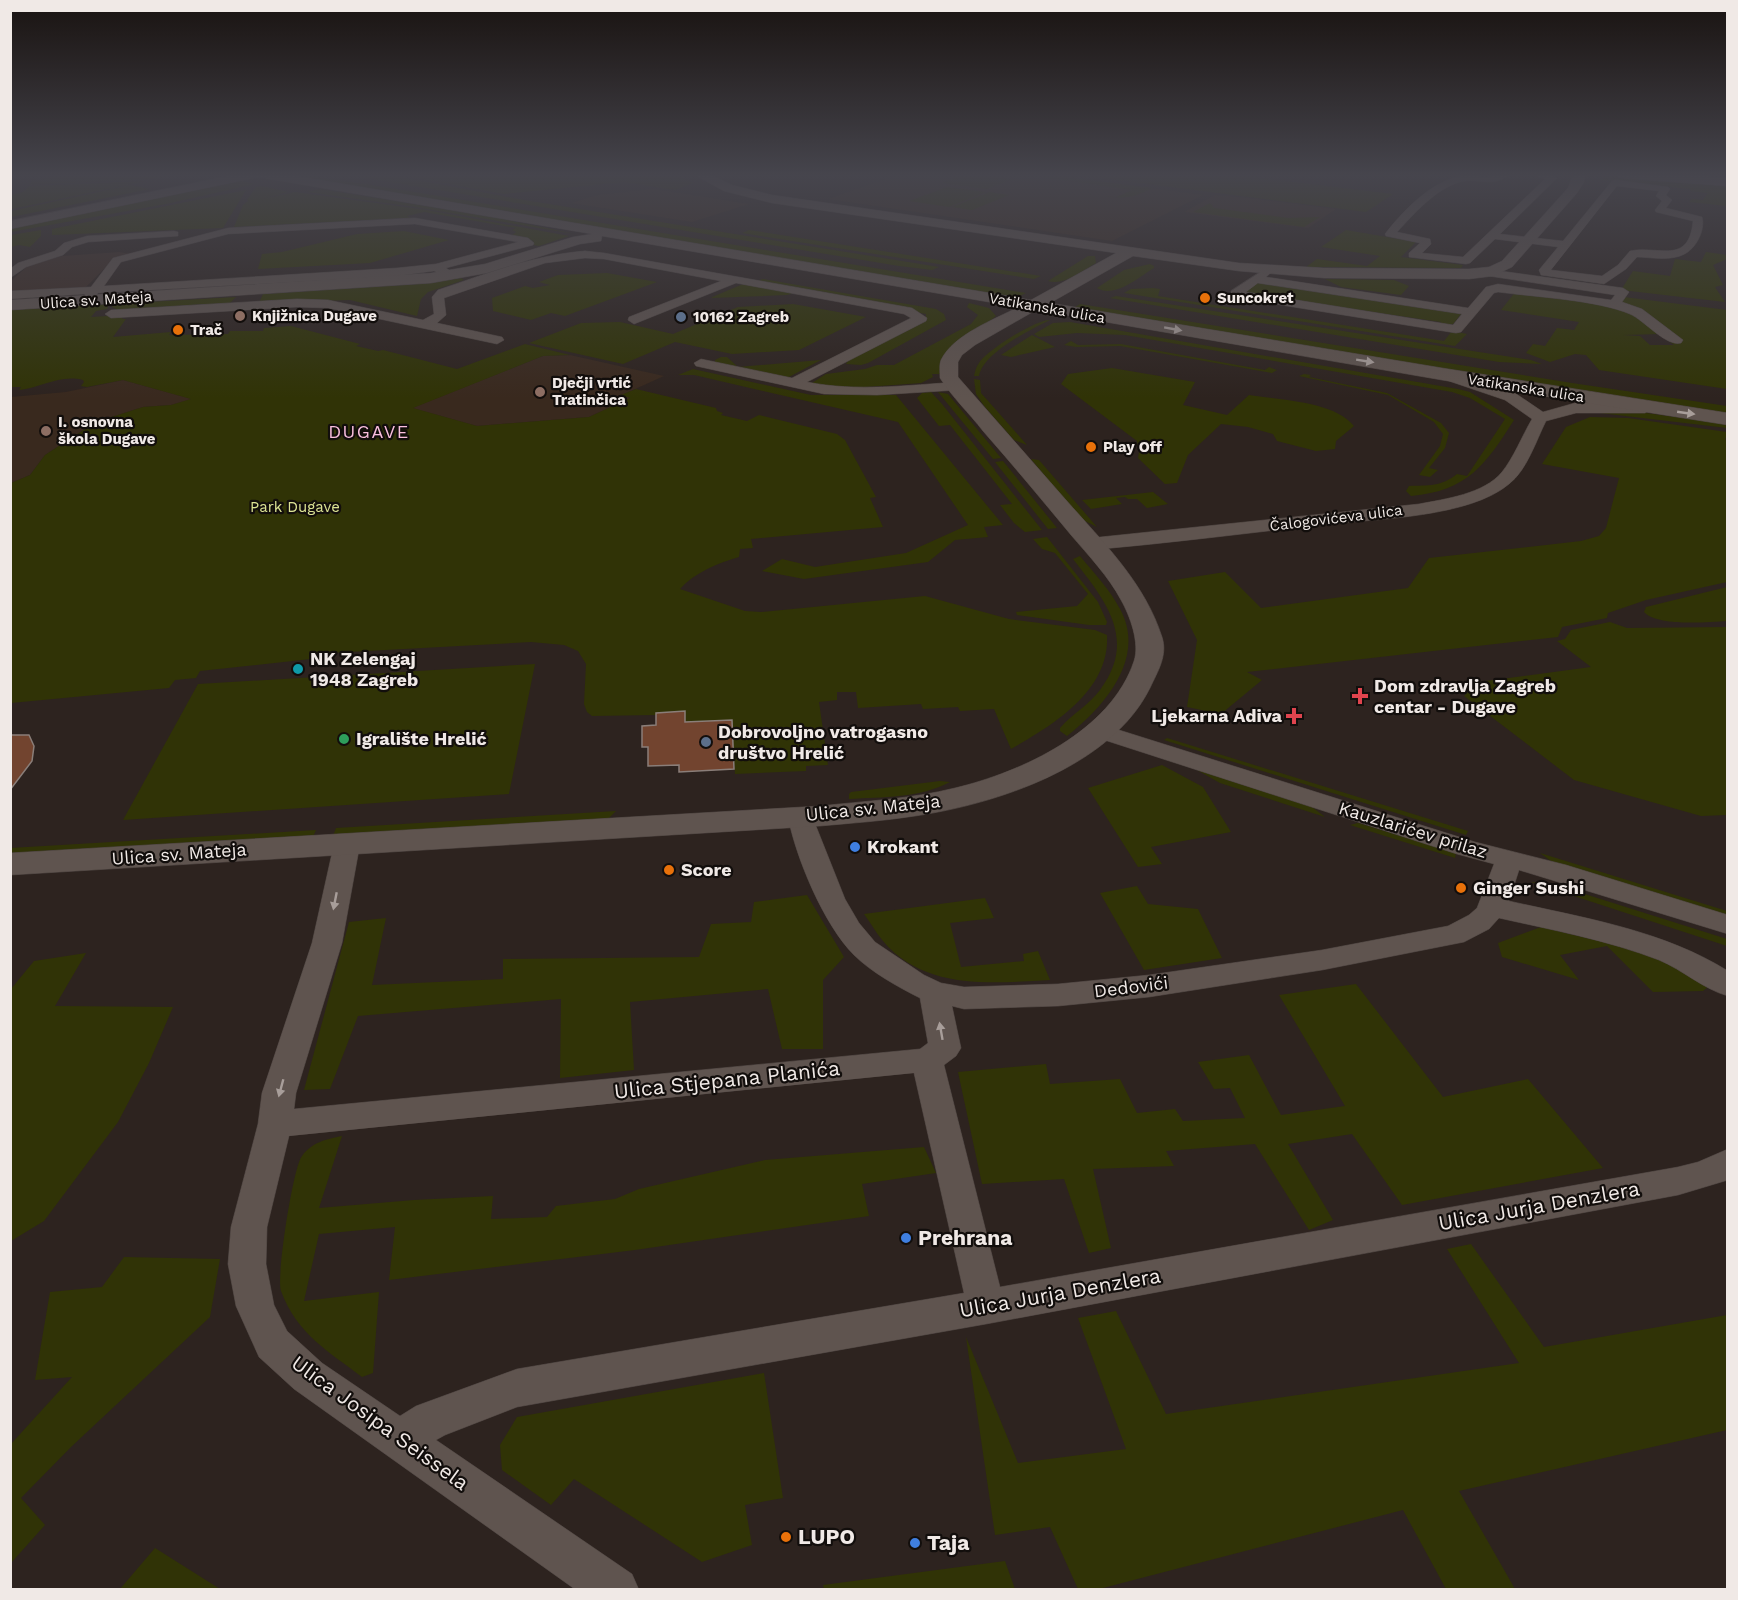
<svg xmlns="http://www.w3.org/2000/svg" width="1738" height="1600" viewBox="0 0 1738 1600" font-family="'Work Sans',sans-serif">
	<style>
		.built { fill: #3b2b24 }
		.industrial { fill: #39291e }
		.green { fill: #303306 }
		.building { fill: #72442f; stroke: #8a7e79; stroke-width: 1.5 }
		.lines { fill: none; stroke-linecap: round; stroke-linejoin: round }
		.street-casing { stroke: #4a413e; stroke-width: 1 }
		.secondary-casing { stroke: #4a413e; stroke-width: 1 }
		.street { fill: #5f544f; fill-rule: evenodd }
		.secondary { fill: #5f544f; fill-rule: evenodd }
		.oneway { fill: #a89e9a }
		.food-dot { fill: #e8710a; stroke: #120e0c; stroke-width: 2 }
		.education-dot { fill: #8d6e63; stroke: #120e0c; stroke-width: 2 }
		.service-dot { fill: #5c6f8a; stroke: #120e0c; stroke-width: 2 }
		.culture-dot { fill: #0f9aa8; stroke: #120e0c; stroke-width: 2 }
		.health-dot { fill: #e0444e; stroke: #120e0c; stroke-width: 2 }
		.leisure-dot { fill: #2e9e5b; stroke: #120e0c; stroke-width: 2 }
		.shop-dot { fill: #3f7fe0; stroke: #120e0c; stroke-width: 2 }
		.labels { text-anchor: middle; stroke-width: 4.5; stroke-linejoin: round; paint-order: stroke }
		.far-poi-label { font-size: 15px; font-weight: bold; fill: #f0e9e6; stroke: #120e0c; text-anchor: start }
		.far-street-label { font-size: 15px; fill: #f0e9e6; stroke: #120e0c }
		.far-park-label { font-size: 15px; fill: #dce394; stroke: #120e0c }
		.far-quarter-label { font-size: 18px; letter-spacing: 1.5px; fill: #fabede; stroke: #120e0c }
		.poi-label { font-size: 18px; font-weight: bold; fill: #f0e9e6; stroke: #120e0c; text-anchor: start }
		.street-label { font-size: 18px; fill: #f0e9e6; stroke: #120e0c }
		.near-street-label { font-size: 21px; fill: #f0e9e6; stroke: #120e0c }
		.near-poi-label { font-size: 21px; font-weight: bold; fill: #f0e9e6; stroke: #120e0c; text-anchor: start }
	</style>
	<rect width="100%" height="100%" fill="#2d231f"/>
	<!-- built -->
	<path class="built" d="M119 252 131 254 112 261 86 287 11 293V281L30 264 62 256Z"/>
	<!-- industrial -->
	<path class="industrial" d="M900 174H1044L1203 195 1112 241 828 199Z
		M652 189 673 192 749 204 692 222 571 203 598 195Z
		M1215 195 1247 198 1336 209 1308 228 1184 212Z
		M570 355 664 376 622 395 631 398 589 417 477 426 412 408 543 356Z
		M123 380 192 399 171 405 143 407 96 422 45 455 30 475 11 483V397L66 392Z"/>
	<!-- green -->
	<path class="green" d="M67 174H180L151 179 29 185 32 181Z
		M292 174 366 184 1026 293 1016 298 284 176Z
		M341 174H385L524 200 939 267 932 270 899 266Z
		M395 174H675L693 183 675 190 624 182 504 194Z
		M964 174 1012 179 987 189 942 183Z
		M1020 174H1042L1152 188C1132 198 1126 199 1105 196L1117 197 1132 190 1035 176 1022 177 1025 175Z
		M1070 174H1229L1393 194 1366 212Z
		M1611 175 1728 185 1727 206 1689 202 1692 199 1703 200 1708 193 1691 191V189L1600 180 1605 177 1635 179 1608 176Z
		M146 181 12 209H11V195L23 192 29 186Z
		M242 181 255 184 166 204 11 232V227Z
		M130 185 150 189 11 217V211Z
		M261 186 289 192 261 199 295 192 427 210 569 236 539 246 528 244 534 241 511 236 516 232 512 230 516 228 424 212 407 216 411 218 234 227 243 205 248 201 247 200 256 187Z
		M947 187 986 192 949 207 909 201Z
		M320 189 494 217 575 234 415 207 307 192Z
		M246 190 223 228 52 235V229Z
		M989 192 1009 195 972 210 952 207Z
		M1210 203 1214 208 1288 218 1320 217 1304 227 1193 212Z
		M41 230V236L30 247 19 245 11 247V235Z
		M749 230 1041 276 1034 279 742 233Z
		M1346 230 1416 242 1401 257 1463 265 1461 268 1306 267 1317 259 1367 266 1380 256 1321 247Z
		M404 231 449 240 370 263 258 269 262 254 282 252 357 234Z
		M1706 252 1727 255V259L1713 265 1723 285 1715 287 1725 302 1621 290 1633 271 1670 276 1675 259 1701 262Z
		M1088 256H1095L1096 263C1082 271 1064 286 1048 281Z
		M1150 264 1154 266V268C1139 277 1114 299 1097 288L1124 270Z
		M607 273 657 282 565 316 551 313 531 320 493 311 492 298 525 286 533 288 550 285 539 282 558 275Z
		M461 278 464 280 428 292 421 299 417 316 350 300 259 303 263 294 419 284Z
		M763 279 936 309 944 314 946 320 868 363 861 365 846 364 849 359 923 321 926 317V314L756 281Z
		M1325 279 1394 280 1409 286 1401 295 1341 287Z
		M1257 282 1461 314 1453 324 1440 325 1441 322 1242 293Z
		M743 284 794 293 787 295 710 298Z
		M1153 288 1160 289 1158 296 1444 341 1452 331 1467 334 1455 346 1124 293 1131 289Z
		M1516 291 1626 309 1661 334 1623 335 1640 336 1650 345H1674L1666 339 1680 340 1634 308 1620 303 1624 297 1727 310V389L1599 370 1586 355 1575 354 1550 362 1526 353 1533 344 1545 346 1557 328 1574 330 1579 322 1501 310Z
		M1116 296 1531 360 1542 364 1499 362 1110 298Z
		M236 297 230 303 206 305V304L146 308 144 310H119L112 307 114 304Z
		M969 303 989 308 996 316 974 334 945 374H932L933 377 921 383 838 389 812 383 826 374 865 369 877 365H894L971 324 978 315 967 307Z
		M109 304 107 309 96 311 91 317 125 315 122 319H126L113 337 171 332 169 335 228 334 230 331H263L264 328 291 326 360 344 356 346 378 351 383 350 457 369 525 344 570 355 543 356 413 408 477 426 589 417 630 398 621 395 636 389 716 408 717 411 723 413 721 415 747 421 759 415 837 434 845 440 876 497 870 498 883 527 751 539 753 548 740 549 739 557C718 563 694 573 680 589L745 611 761 612 925 596 1009 619 1095 630 1107 635C1110 691 1053 725 1011 749L994 709 960 711 958 707 923 709 921 704 858 708 856 692H837V700L819 702 828 765 806 766V771L735 774 731 720 685 722V711L657 713 656 715 592 716 587 712 584 704 586 664 578 651 564 645 531 642 330 653 329 657 200 671 196 678 175 680 169 688 11 703V483L30 475 45 455 96 422 143 407 171 405 191 399 123 380 87 387 81 386 84 382 83 380C60 374 41 388 19 390L21 387H11V310Z
		M793 304 866 317 799 350 732 354 675 342 623 364 529 343 581 323 620 322 673 334 738 307Z
		M1080 304 1572 383 1727 406V416L1072 309Z
		M1050 320C1030 330 983 353 979 376H974C975 371 976 367 979 363 987 350 1037 319 1050 320Z
		M1070 322 1458 389 1470 392 1514 420C1486 464 1468 491 1411 496L1406 491 1409 486C1429 485 1441 487 1457 474L1467 476 1505 419 1470 398 1452 392 1125 335 1077 333 1039 337 1034 334 1053 323Z
		M1032 335 1055 347 1011 357 1001 355Z
		M1071 341 1078 345 1121 344 1265 370 1269 367 1277 370 1272 373 1120 346 1076 347 1064 345Z
		M721 357H727L738 367 821 360 787 378 715 364V360Z
		M1112 368 1195 382 1183 405 1227 415 1249 395C1279 400 1334 401 1354 426L1336 441 1335 449 1316 451 1277 441 1273 434 1248 427 1221 424 1188 455 1177 483 1165 484 1138 458 1139 452 1137 441 1061 384 1068 374Z
		M693 369 811 395H896L1003 525 984 527 988 537 955 540 928 562 804 579 762 571 782 559 815 567 906 553 968 525 898 422 694 375H678Z
		M1304 374 1311 375 1309 377 1387 393 1441 423 1449 433 1445 448 1429 468 1438 470 1430 477 1419 475 1440 446 1443 434 1434 422 1388 395 1299 376Z
		M974 379 980 380 981 393 1027 445 1014 440 985 407 976 394Z
		M931 392 942 404 1042 530 1025 532 1014 523 1000 505 1012 504 950 425 939 426 917 398 922 393Z
		M938 392 948 394 1001 458 993 459Z
		M1624 410 1727 424V428L1600 413Z
		M1590 417 1628 418 1727 432V438H1725L1728 446 1727 582 1646 600 1608 613 1607 618 1562 627 1558 637 1247 672 1262 680 1221 714 1187 707 1197 640 1168 581 1225 572 1261 608 1408 588 1429 558 1581 541 1599 536 1606 528 1619 478 1542 464 1566 427Z
		M1031 459 1039 460 1097 527 1081 519Z
		M1003 461 1057 528 1048 529 995 462Z
		M1153 492 1168 504 1147 508 1137 499H1128L1125 497 1116 498 1122 504 1091 509 1082 500Z
		M1047 537 1098 602 1107 622 1106 625H1089L1017 615 1016 612 1077 606 1088 594 1055 553 1042 549 1033 539Z
		M1080 556C1094 573 1110 590 1120 609 1147 658 1104 707 1067 736L1060 731V728C1072 714 1089 705 1100 690 1138 639 1105 600 1073 559Z
		M1727 587V621C1707 622 1658 627 1644 612L1646 607Z
		M1610 622 1627 628 1727 627V815L1701 816 1574 780 1464 696 1478 682 1591 667 1557 641 1565 639 1571 630Z
		M535 664 509 794 123 820 198 684Z
		M1167 738 1468 831 1466 835 1164 740Z
		M1162 765 1203 787 1231 832 1151 847 1162 864 1138 867 1088 788Z
		M1195 769 1312 807 1325 817 1220 783Z
		M940 781 950 782C920 798 882 797 849 799V794L851 792Z
		M616 811 609 818 601 820 333 836 336 828Z
		M1358 823 1456 853 1455 858 1350 825Z
		M316 830 313 837 14 855 11 853 10 848Z
		M1540 853 1727 911V917L1551 861Z
		M1531 882 1553 884 1727 939V946Z
		M1137 886 1148 904 1198 909 1222 958 1144 970 1100 893Z
		M807 895 844 957 823 980V1049H782L768 989 630 1002 634 1070 560 1078 561 999 358 1016 330 1089 304 1090 349 922 386 918 372 985 503 979V959L699 957 711 924 751 922 754 902Z
		M985 898 994 918 950 923 961 967 1024 961 1023 954 1038 951 1050 980C993 983 925 991 883 941 876 933 871 923 864 914Z
		M1541 927 1640 951 1677 968 1709 986 1703 991 1653 992 1607 946 1560 955 1579 980 1502 957 1498 943Z
		M86 953 55 1006 173 1007 149 1063 118 1122 44 1221 11 1241V989L34 961Z
		M1356 984 1443 1097 1528 1079 1603 1168 1402 1205 1352 1134 1288 1144 1333 1220 1309 1230 1255 1144 1166 1151 1174 1166 1093 1169 1111 1248 1089 1253 1064 1179 982 1184 958 1072 1046 1064 1050 1084 1120 1079 1137 1113 1175 1109 1183 1121 1245 1118 1230 1088 1214 1089 1198 1062 1249 1055 1281 1115 1345 1106 1279 995Z
		M342 1136 319 1208 414 1200 493 1196 491 1219 547 1217 556 1206 615 1199 639 1189 765 1160 924 1147 936 1173 862 1184 869 1216 635 1250 389 1280 395 1227 319 1234 304 1301 379 1292 373 1373 362 1377C328 1351 297 1334 281 1291 276 1278 293 1167 302 1156 312 1142 327 1139 342 1136Z
		M1471 1244 1544 1347 1727 1315V1430L1459 1491 1515 1589H1446L1403 1510 1099 1589H1078L1050 1527 995 1535 966 1337 1018 1463 1126 1449 1078 1318 1116 1311 1166 1414 1519 1363 1447 1249Z
		M124 1257 220 1259 210 1317 71 1447 21 1498 45 1525 11 1563V1444L72 1377 35 1380 50 1292 102 1287Z
		M764 1373 783 1498 745 1505 752 1545 702 1562 574 1479 551 1505 502 1470 500 1445 517 1417Z
		M155 1548 220 1589H120Z
		M1005 1561 1015 1589H824L823 1585Z"/>
	<!-- building -->
	<path class="building" d="M685 711V722L732 720 734 769 679 772V765L648 766V747H642V726L656 725V713Z
		M10 735H29L34 746 32 761 10 790Z"/>
	<g class="lines">
		<defs>
			<path id="street" d="M1498 174H1509C1494 189 1478 177 1460 182 1435 189 1414 214 1397 232L1430 239 1431 244 1422 253 1463 257 1545 179 1530 174H1548L1557 178 1500 234 1563 241 1612 181 1615 180 1668 187 1670 189 1666 195 1672 200 1666 208 1702 217C1704 224 1702 233 1698 240 1685 264 1661 258 1637 257L1626 269 1604 284 1541 275 1539 270 1558 247 1495 239 1470 263 1466 264 1409 257V253L1420 243 1386 236 1385 234C1402 212 1432 180 1462 176 1475 174 1487 181 1498 174ZM1617 186 1659 191 1656 196 1662 201 1655 210 1656 212 1693 221C1689 266 1658 245 1630 251L1618 265 1602 276 1551 270Z
				M415 218 528 238 534 243 533 245 446 268 457 275 451 279 434 271 397 276 98 293 91 303 87 304 81 300 85 294 10 299V291L91 287 113 258 228 228ZM415 224 518 242 436 264 397 268 104 286 121 262 228 234Z
				M174 231 178 232V236L88 242 72 247 63 255 26 267 10 278V269L18 263 55 251 64 243 87 236Z
				M585 251 604 253 912 308 927 318 926 321 807 382C856 392 909 385 958 382L965 386 958 390 877 395 824 394 696 366 694 363 701 359 792 378 911 318 904 314 736 283 634 324 628 320 629 317 721 281 604 259 585 258 545 263 444 298 446 315 437 323 502 337 504 340 497 344 328 308 297 307 111 318 105 314 111 310 297 299 328 300 423 320 434 314 432 297 438 290C486 274 533 255 585 251Z
				M1268 267 1274 270 1266 277 1468 308 1486 287 1498 284 1611 300 1615 295 1482 275V271L1486 269 1623 288 1629 292 1622 302 1642 309 1683 340 1681 343C1666 347 1644 320 1630 314 1597 300 1536 297 1498 292L1494 293 1461 332 1456 333 1231 297V291ZM1258 283 1462 314 1453 325 1246 292Z
				M1451 373 1515 393 1543 412 1575 403H1645L1653 408 1645 413H1576L1546 421C1536 441 1527 470 1509 484 1470 517 1378 519 1328 524 1249 533 1170 543 1091 550L1084 548 1082 544 1084 540 1091 538 1419 504C1445 499 1484 494 1502 472 1514 457 1522 436 1532 419L1505 400 1446 380 1444 377Z
				M1100 724 1475 842 1566 865 1728 915V934L1519 870 1509 901C1584 918 1662 930 1728 971V996C1703 989 1683 970 1659 960 1607 940 1553 930 1499 918L1489 929 1464 942 1322 970 1149 997 1058 1006 964 1009 952 1006 961 1048 956 1056 944 1065 1000 1287 1678 1167 1698 1162 1728 1149V1180L1678 1195 986 1324 517 1407 445 1435 436 1440 632 1574 639 1590H576L294 1389 259 1357 236 1306 228 1264 231 1227 258 1124 262 1093 312 943 334 844 338 838 347 836 356 838 360 844 342 943 296 1093 294 1109 920 1049 928 1043 920 998C898 987 871 972 854 955 824 925 796 858 788 817L792 811 801 809 810 811 845 899 859 923 875 942 924 975 941 983 964 987 1058 984 1149 975 1322 950 1448 926 1469 915 1477 908 1494 864 1457 854 1092 736 1088 731 1092 726ZM914 1073 964 1293 517 1369 416 1406 400 1416 322 1363 287 1331 274 1305 266 1264 267 1227 289 1136Z"/>
			<path id="secondary" d="M238 174H284L1031 300 1116 253 772 203 724 191 693 174H709L732 185 772 195 1239 263 1324 268 1469 269 1489 267 1502 261 1568 188 1573 174H1585L1584 182 1577 193 1512 267 1493 276 1469 279 1324 278 1239 271 1133 256 1050 303 1442 368 1728 413V425L1442 380 1036 310 975 345 962 355 958 362V377C994 418 1030 459 1066 500 1103 542 1145 583 1162 637 1168 655 1158 671 1150 688 1111 767 996 804 915 816 884 821 852 823 820 826L10 875V853L820 806C865 801 911 799 955 788 1022 772 1111 731 1134 661 1140 643 1130 616 1121 600 1109 577 1088 555 1071 535 1042 500 1013 465 983 431 969 413 952 397 940 378 940 372 939 365 941 360 954 334 994 320 1018 307L602 236 601 241 580 244 487 273 431 283 10 310V300L431 273 485 264 573 237 592 234 258 177 10 229V221Z
				M1615 174H1674L1728 178V186L1621 178Z"/>
		</defs>
		<!-- street casing -->
		<use href="#street" class="street-casing"/>
		<!-- secondary casing -->
		<use href="#secondary" class="secondary-casing"/>
		<!-- street -->
		<use href="#street" class="street"/>
		<!-- secondary -->
		<use href="#secondary" class="secondary"/>
	</g>
	<!-- one-way arrows -->
	<defs><path id="oneway-solid" d="M-6-.8H1V-3.2L6.5 0L1 3.2V.8H-6Z" transform="scale(1.5)"/></defs>
	<g class="oneway">
		<use href="#oneway-solid" transform="translate(1173 329) rotate(10)"/>
		<use href="#oneway-solid" transform="translate(1365 361) rotate(9)"/>
		<use href="#oneway-solid" transform="translate(1686 413) rotate(8)"/>
		<use href="#oneway-solid" transform="translate(335 901) rotate(101)"/>
		<use href="#oneway-solid" transform="translate(941 1031) rotate(-100)"/>
		<use href="#oneway-solid" transform="translate(281 1088) rotate(105)"/>
	</g>
	<!-- sky -->
	<linearGradient id="sky" x2="0" y2="1"><stop stop-color="#191311"/><stop offset="0.44" stop-color="#46454d"/><stop offset="1" stop-color="#46454d" stop-opacity="0"/></linearGradient>
	<rect width="1738" height="398" fill="url(#sky)"/>
	<!-- markers -->
	<g class="food-dot">
		<circle cx="1205" cy="298" r="6"/>
		<circle cx="178" cy="330" r="6"/>
		<circle cx="1091" cy="447" r="6"/>
		<circle cx="669" cy="870" r="6"/>
		<circle cx="1461" cy="888" r="6"/>
		<circle cx="786" cy="1537" r="6"/>
	</g>
	<g class="education-dot">
		<circle cx="240" cy="316" r="6"/>
		<circle cx="540" cy="392" r="6"/>
		<circle cx="46" cy="431" r="6"/>
	</g>
	<g class="service-dot">
		<circle cx="681" cy="317" r="6"/>
		<circle cx="706" cy="742" r="6"/>
	</g>
	<circle class="culture-dot" cx="298" cy="669" r="6"/>
	<g class="health-dot">
		<path d="M1357 687h6v6h6v6h-6v6h-6v-6h-6v-6h6z"/>
		<path d="M1291 707h6v6h6v6h-6v6h-6v-6h-6v-6h6z"/>
	</g>
	<circle class="leisure-dot" cx="344" cy="739" r="6"/>
	<g class="shop-dot">
		<circle cx="855" cy="847" r="6"/>
		<circle cx="906" cy="1238" r="6"/>
		<circle cx="915" cy="1543" r="6"/>
	</g>
	<g class="labels">
		<!-- far-poi labels -->
		<g class="far-poi-label">
			<text x="1217" y="303">Suncokret</text>
			<text x="252" y="321">Knjižnica Dugave</text>
			<text x="693" y="322">10162 Zagreb</text>
			<text x="190" y="335">Trač</text>
			<text x="552" y="388">Dječji vrtić<tspan x="552" dy="17">Tratinčica</tspan></text>
			<text x="58" y="427">I. osnovna<tspan x="58" dy="17">škola Dugave</tspan></text>
			<text x="1103" y="452">Play Off</text>
		</g>
		<!-- far-street labels -->
		<g class="far-street-label">
			<text transform="translate(96 300) rotate(-4)" y="5">Ulica sv. Mateja</text>
			<text transform="translate(1047 308) rotate(10)" y="5">Vatikanska ulica</text>
			<text transform="translate(1526 388) rotate(9)" y="5">Vatikanska ulica</text>
			<text transform="translate(1336 518) rotate(-7)" y="5">Čalogovićeva ulica</text>
		</g>
		<!-- far-park labels -->
		<g class="far-park-label">
			<text x="295" y="512">Park Dugave</text>
		</g>
		<!-- far-quarter labels -->
		<g class="far-quarter-label">
			<text x="369" y="438">DUGAVE</text>
		</g>
		<!-- poi labels -->
		<g class="poi-label">
			<text x="310" y="665">NK Zelengaj<tspan x="310" dy="21">1948 Zagreb</tspan></text>
			<text x="1374" y="692">Dom zdravlja Zagreb<tspan x="1374" dy="21">centar - Dugave</tspan></text>
			<text x="1282" y="722" text-anchor="end">Ljekarna Adiva</text>
			<text x="718" y="738">Dobrovoljno vatrogasno<tspan x="718" dy="21">društvo Hrelić</tspan></text>
			<text x="356" y="745">Igralište Hrelić</text>
			<text x="867" y="853">Krokant</text>
			<text x="681" y="876">Score</text>
			<text x="1473" y="894">Ginger Sushi</text>
		</g>
		<!-- street labels -->
		<g class="street-label">
			<text transform="translate(873 808) rotate(-6)" y="6">Ulica sv. Mateja</text>
			<text transform="translate(1413 830) rotate(17)" y="6">Kauzlarićev prilaz</text>
			<text transform="translate(179 854) rotate(-4)" y="6">Ulica sv. Mateja</text>
			<text transform="translate(1131 987) rotate(-7)" y="6">Dedovići</text>
		</g>
		<!-- near-street labels -->
		<g class="near-street-label">
			<text transform="translate(727 1080) rotate(-6)" y="7">Ulica Stjepana Planića</text>
			<text transform="translate(1539 1206) rotate(-10)" y="7">Ulica Jurja Denzlera</text>
			<text transform="translate(1060 1293) rotate(-10)" y="7">Ulica Jurja Denzlera</text>
			<text transform="translate(380 1423) rotate(36)" y="7">Ulica Josipa Seissela</text>
		</g>
		<!-- near-poi labels -->
		<g class="near-poi-label">
			<text x="918" y="1245">Prehrana</text>
			<text x="798" y="1544">LUPO</text>
			<text x="927" y="1550">Taja</text>
		</g>
	</g>
	<!-- border -->
	<rect width="1738" height="1600" fill="none" stroke="#f0e9e6" stroke-width="24"/>
</svg>
